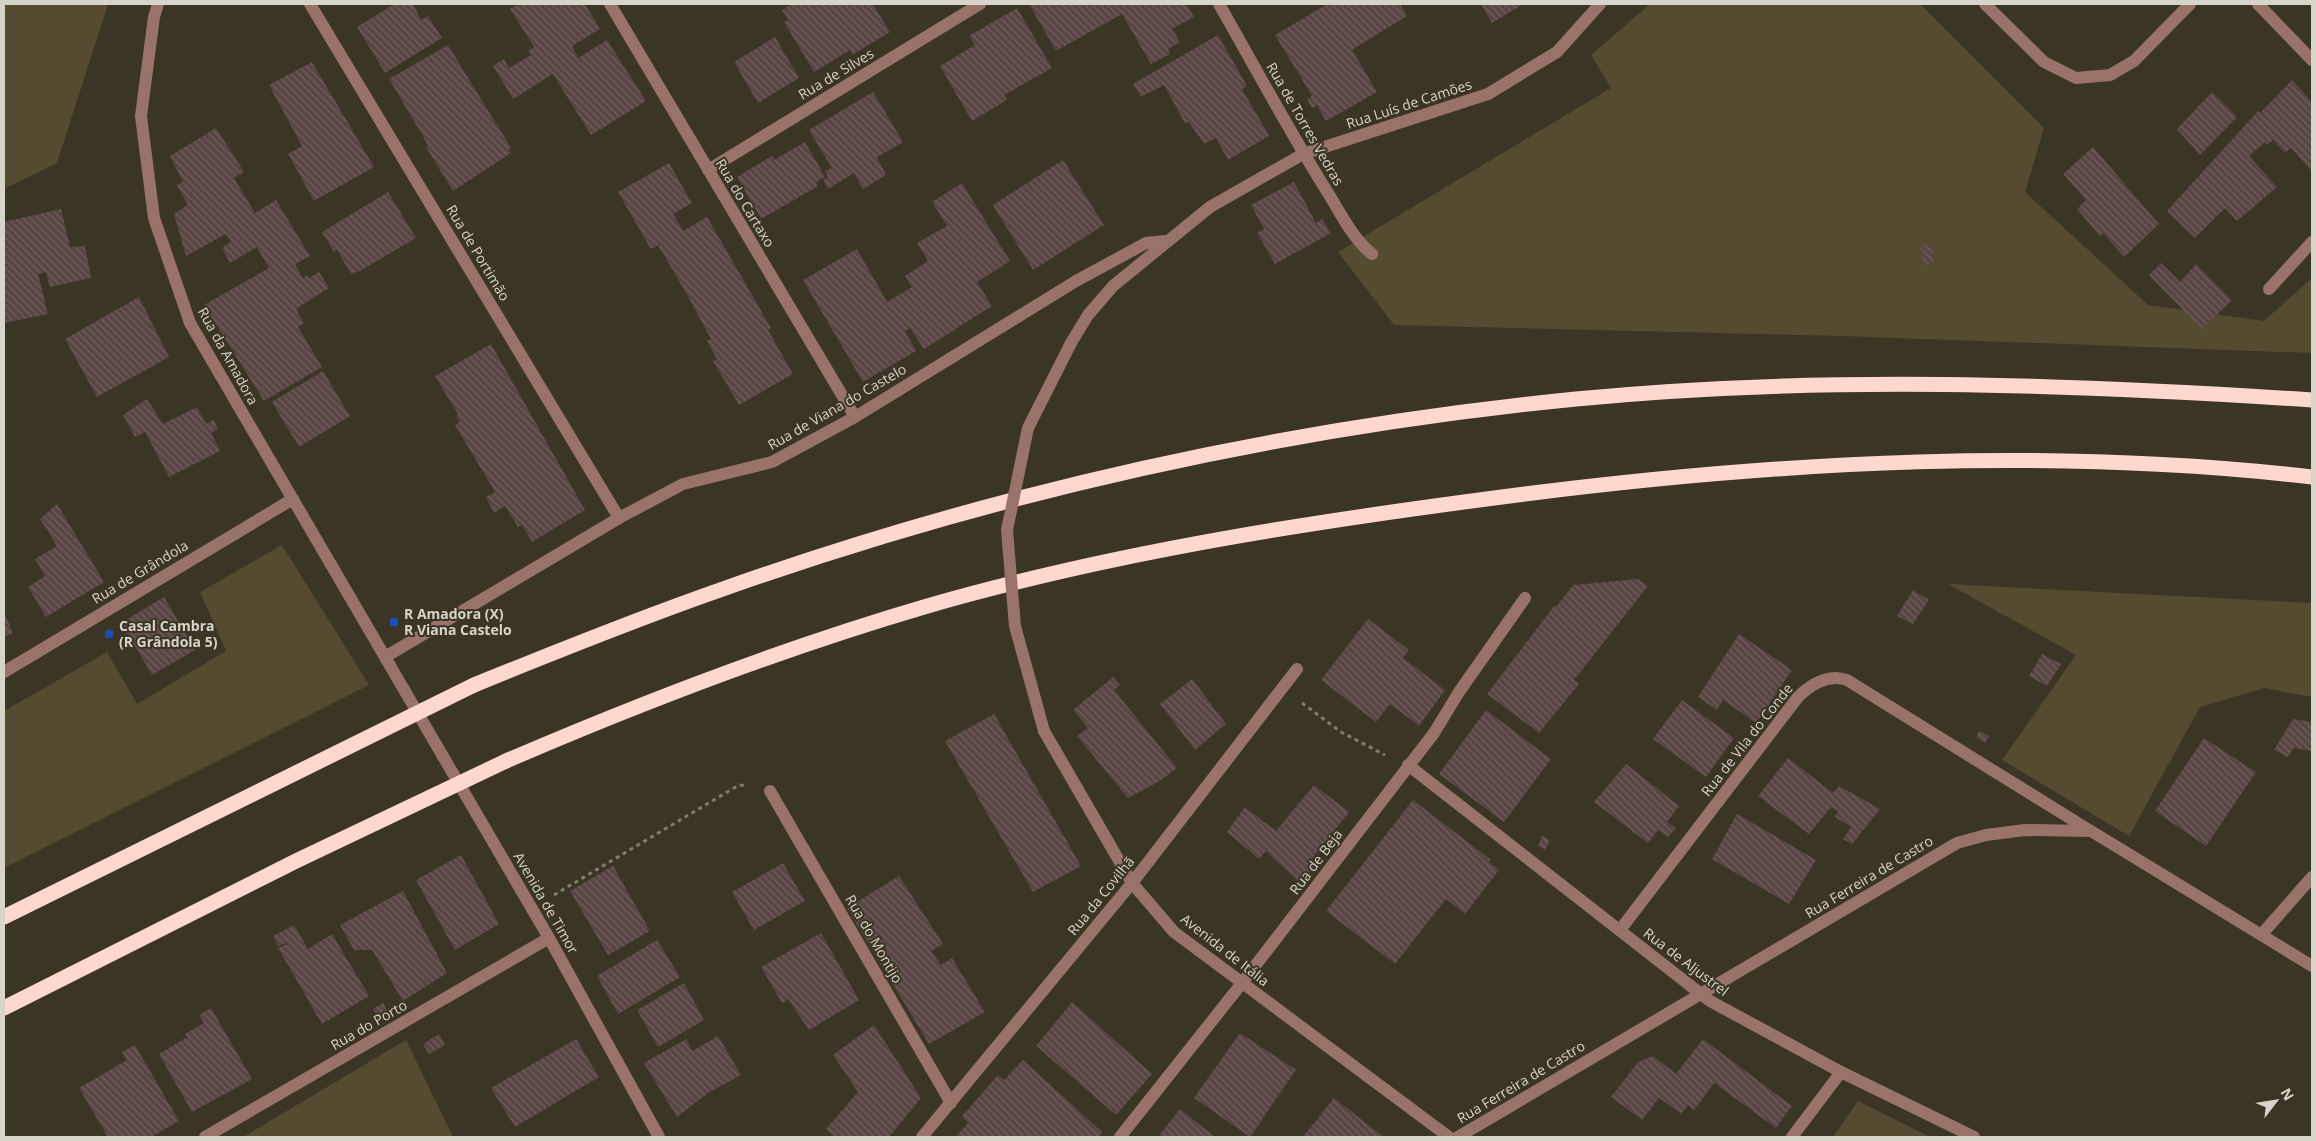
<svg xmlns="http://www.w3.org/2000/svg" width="2316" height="1141" viewBox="0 0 2316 1141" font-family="'Open Sans',sans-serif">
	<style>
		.grass { fill: #544b31 }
		.building { fill: url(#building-back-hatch) }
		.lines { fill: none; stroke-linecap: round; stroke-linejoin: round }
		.path { stroke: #817d70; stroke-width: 3; stroke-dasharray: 4 4; stroke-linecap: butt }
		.minor { stroke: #99736a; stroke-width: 12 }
		.highway { stroke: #fed8ce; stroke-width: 15 }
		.minor-bridge { stroke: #99736a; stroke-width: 12 }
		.highway-bridge { stroke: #fed8ce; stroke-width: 15 }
		.transit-dot { fill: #1a4fb4; stroke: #3a3525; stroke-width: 2 }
		.labels { text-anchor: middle; stroke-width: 4; stroke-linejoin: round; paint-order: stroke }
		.street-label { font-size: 14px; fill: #d7d4ca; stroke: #3a3525 }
		.poi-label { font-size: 14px; font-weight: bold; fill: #d7d4ca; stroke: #3a3525; text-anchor: start }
	</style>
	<defs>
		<pattern id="building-back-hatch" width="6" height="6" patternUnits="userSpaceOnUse" patternTransform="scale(1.25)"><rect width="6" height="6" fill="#594543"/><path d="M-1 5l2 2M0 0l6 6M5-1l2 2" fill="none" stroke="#705f5d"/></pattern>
	</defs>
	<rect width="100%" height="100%" fill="#3a3525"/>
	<!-- grass -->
	<path class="grass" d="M4 4H108L57 163 4 189Z
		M1650 4H1920L2044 128 2025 192 2148 305 2264 321 2312 278V353L1842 336 1394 325 1338 252 1611 88 1591 55Z
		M282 545 369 685 4 868V711L107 652 137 704 226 651 200 592Z
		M1948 584 2312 603V697L2264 688 2200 707 2129 836 2002 760 2076 655Z
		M406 1040 453 1137H243Z
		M1858 1101 1930 1137H1833Z"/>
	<!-- building -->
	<path class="building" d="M394 4H413L421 20 428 16 442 38 385 73 357 27Z
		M519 4H585L600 29 572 46 578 58 607 40 646 101 591 135 553 74 513 99 493 66 504 59 509 68 531 55 528 51 534 47 510 9Z
		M791 4H873L890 32 852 55 850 50 814 72 784 22 788 20 782 10Z
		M1029 4H1186L1194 17 1172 29 1180 42 1168 49 1170 54 1151 64 1122 14 1056 51Z
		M1327 4H1400L1407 16 1352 50 1377 92 1326 121 1317 105 1312 108 1307 99 1312 96 1275 35Z
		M1481 4H1523L1492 23Z
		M1017 8 1052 68 1004 95 1007 100 972 121 940 66 975 45 969 36Z
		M1218 35 1247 86 1242 89 1269 136 1228 160 1216 138 1204 144 1189 122 1185 123 1164 85 1141 97 1133 84Z
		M775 37 799 78 758 103 734 62Z
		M448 45 511 148 508 150 511 153 453 191 426 147 428 145 389 79Z
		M312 62 374 167 314 201 288 154 302 146 269 85Z
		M2292 80 2312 102V172L2291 148 2285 153 2273 140 2267 145 2265 142 2249 156 2277 187 2237 221 2225 208 2195 238 2167 211 2258 111 2260 113Z
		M873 92 903 142 877 157 886 175 863 189 854 173 828 189 823 180 828 177 825 171 832 168 809 130Z
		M2212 92 2237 117 2200 155 2177 129Z
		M216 128 244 172 234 178 255 213 276 200 310 256 295 264 303 278 307 275 309 278 319 272 329 288 296 309 304 323 298 327 322 367 264 401 204 305 269 268 257 247 230 263 222 248 231 242 226 234 186 256 174 214 188 205 177 185 183 182 170 156Z
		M805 142 825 177 816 182 818 186 761 219 737 177 772 156 774 160Z
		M2093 147 2159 224 2124 257 2103 233 2100 236 2077 209 2086 200 2063 174Z
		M1063 160 1104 225 1033 270 993 205Z
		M669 163 692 203 673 214 683 231 707 217 771 328 768 330 793 374 739 405 713 361 717 359 707 341 711 339 690 300 658 245 651 249 618 192Z
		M1294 182 1316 223 1322 219 1331 233 1275 264 1257 233 1264 229 1251 205Z
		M962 183 1010 261 977 282 992 306 924 349 910 328 905 331 916 351 863 382 803 280 857 249 887 302 912 287 905 276 928 261 917 243 947 226 932 202Z
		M388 192 416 238 360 271 351 274 337 250 334 252 322 232Z
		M61 209 70 247 85 246 91 278 50 287 46 272 38 274 48 314 4 323V222Z
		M1932 244 1934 263 1923 265 1920 245Z
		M2161 263 2180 282 2196 264 2232 300 2202 329 2149 275Z
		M139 297 169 357 97 397 65 339Z
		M491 344 585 510 532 542 522 525 518 527 505 506 494 513 486 497 495 492 455 425 460 422 456 415 458 414 435 376Z
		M323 371 350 416 299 447 272 402Z
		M147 399 163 424 197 407 206 424 214 420 218 429 211 433 220 451 169 477 145 432 135 437 123 415Z
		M57 504 104 582 46 617 28 587 45 576 35 559 57 546 40 519Z
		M1638 579 1648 586 1574 680 1579 684 1539 733 1487 694 1554 606 1556 607 1573 585Z
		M1913 590 1929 600 1913 624 1897 616Z
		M164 597 195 650 152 675 121 623Z
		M4 612 13 633 4 637Z
		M1368 619 1409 650 1403 658 1445 690 1419 726 1390 704 1376 722 1321 680Z
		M1739 634 1792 670 1756 723 1723 700 1717 710 1698 697Z
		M2042 654 2061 664 2047 686 2029 676Z
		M1113 677 1120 685 1114 690 1177 768 1160 781 1128 798 1077 736 1088 728 1073 710Z
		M1192 679 1226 724 1195 750 1160 704Z
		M1682 700 1734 738 1706 777 1653 739Z
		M1486 710 1551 759 1504 822 1439 774Z
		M994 714 1081 866 1033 892 945 741Z
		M2293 719 2312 722V751L2294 748 2288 757 2274 750Z
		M1979 731 1989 736 1985 743 1976 737Z
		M2204 738 2256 772 2206 846 2155 811Z
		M1788 758 1833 793 1839 786 1880 809 1852 844 1843 839 1851 827 1835 817 1838 811 1831 807 1809 834 1758 796Z
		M1626 764 1679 806 1667 822 1676 828 1668 837 1658 830 1648 843 1594 802Z
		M1314 785 1349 812 1311 860 1316 864 1301 884 1266 851 1259 859 1227 832 1245 807 1276 831Z
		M1413 800 1491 860 1489 862 1499 870 1465 914 1446 899 1395 964 1326 911Z
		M1737 814 1816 860 1789 904 1712 859Z
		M1542 836 1550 840 1545 850 1538 846Z
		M461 855 499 924 455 950 416 880Z
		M783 863 805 901 754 930 732 892Z
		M613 866 650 931 608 955 570 891Z
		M899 876 943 944 931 951 941 965 952 958 985 1012 929 1044 847 908Z
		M403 891 447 973 403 1001 372 950H354L340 925Z
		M294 925 308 949 332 934 369 996 322 1024 278 948 287 944 286 943 278 946 273 936Z
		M821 933 859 1000 809 1030 788 999 782 1003 761 967Z
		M657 940 680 977 618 1014 597 976Z
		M684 983 704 1020 658 1047 637 1010Z
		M1072 1002 1152 1074 1116 1115 1036 1046Z
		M383 1003 387 1011 377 1016 373 1009Z
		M211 1008 252 1079 192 1112 159 1054 187 1037 185 1034 204 1023 199 1015Z
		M874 1025 921 1098 889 1137H835L826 1129 858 1092 833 1055Z
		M1240 1033 1296 1070 1250 1137 1194 1098Z
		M439 1034 445 1045 429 1054 423 1044Z
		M718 1036 741 1075 708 1093 677 1117 644 1063 686 1039 692 1051Z
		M576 1039 599 1077 515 1127 491 1088Z
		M1703 1039 1792 1106 1776 1128 1714 1083 1694 1110 1688 1105 1681 1114 1659 1098 1642 1120 1611 1097 1638 1062 1653 1056 1676 1074Z
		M135 1045 179 1121 151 1137H108L79 1088 127 1060 122 1052Z
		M1023 1060 1102 1132 1099 1137H955L968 1123 962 1116 998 1075 1004 1080Z
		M1334 1098 1384 1137H1303Z
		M1180 1109 1215 1137H1158Z"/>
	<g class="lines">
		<!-- path -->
		<path class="path" d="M1302 703 1341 732 1385 755
			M554 895 739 785 747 786"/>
		<!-- minor -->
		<path class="minor" d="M158 4 154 17 141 116 154 218 190 323 549 938 659 1137
			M310 4 619 518
			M610 4 855 417
			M1219 4C1255 67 1289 131 1328 193 1341 214 1353 239 1372 254
			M1985 4 2044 62 2076 78 2110 75 2134 61 2190 4
			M2258 4 2312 60
			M708 170 980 4
			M2269 289 2312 242
			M1071 343 1088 315 1113 286 1210 207 1303 154 1488 94 1557 52 1600 4
			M385 657 619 518 683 484 772 462 855 417 1076 281 1146 243 1165 241
			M4 672 293 499
			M1044 731 1132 883 1174 932 1449 1137
			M1408 765 1710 1001 1841 1072 1974 1137
			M770 791 951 1103
			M1620 930 1798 697C1810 685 1829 673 1847 680L2089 830
			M2261 935 2312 877
			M205 1137 549 938
			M922 1137 1132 883 1297 669
			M1120 1137 1242 983 1434 733 1459 692 1525 598
			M1458 1137 1957 843 1986 835 2025 830 2091 831 2312 966
			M1792 1137 1841 1072"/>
		<!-- highway -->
		<path class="highway" d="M474 685C555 652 637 619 720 590 996 492 1285 428 1576 399 1821 375 2067 384 2312 400
			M506 761C643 702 781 649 924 607 1120 550 1323 520 1525 494 1786 461 2051 447 2312 477"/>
		<!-- minor-bridge -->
		<path class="minor-bridge" d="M1044 731 1015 626 1007 530 1028 428 1071 343"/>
		<!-- highway-bridge -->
		<path class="highway-bridge" d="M4 917 474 685
			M4 1008 296 861 506 761"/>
	</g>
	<!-- markers -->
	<g class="transit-dot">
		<rect x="389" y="617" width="10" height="10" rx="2.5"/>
		<rect x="104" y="629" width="10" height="10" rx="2.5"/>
	</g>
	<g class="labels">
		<!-- street labels -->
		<g class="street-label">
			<text transform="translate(836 74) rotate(-31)" y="5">Rua de Silves</text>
			<text transform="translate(1409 104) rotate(-18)" y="5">Rua Luís de Camões</text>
			<text transform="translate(1305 124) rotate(60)" y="5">Rua de Torres Vedras</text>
			<text transform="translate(745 203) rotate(59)" y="5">Rua do Cartaxo</text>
			<text transform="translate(478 253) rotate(59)" y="5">Rua de Portimão</text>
			<text transform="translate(228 356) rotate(61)" y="5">Rua da Amadora</text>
			<text transform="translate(837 407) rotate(-30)" y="5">Rua de Viana do Castelo</text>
			<text transform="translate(140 572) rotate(-31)" y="5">Rua de Grândola</text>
			<text transform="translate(1747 740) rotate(-52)" y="5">Rua de Vila do Conde</text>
			<text transform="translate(1316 862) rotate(-53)" y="5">Rua de Beja</text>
			<text transform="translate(1869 877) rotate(-31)" y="5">Rua Ferreira de Castro</text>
			<text transform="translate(1101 896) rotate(-51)" y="5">Rua da Covilhã</text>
			<text transform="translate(546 903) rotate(60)" y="5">Avenida de Timor</text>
			<text transform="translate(874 939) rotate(60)" y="5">Rua do Montijo</text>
			<text transform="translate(1225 950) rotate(38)" y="5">Avenida de Itália</text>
			<text transform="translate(1686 962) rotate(37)" y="5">Rua de Aljustrel</text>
			<text transform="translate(369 1025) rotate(-30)" y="5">Rua do Porto</text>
			<text transform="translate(1521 1082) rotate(-31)" y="5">Rua Ferreira de Castro</text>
		</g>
		<!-- poi labels -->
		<g class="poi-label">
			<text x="404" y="619">R Amadora (X)<tspan x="404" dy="16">R Viana Castelo</tspan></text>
			<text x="119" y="631">Casal Cambra<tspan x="119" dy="16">(R Grândola 5)</tspan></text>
		</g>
	</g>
	<!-- border -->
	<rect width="2316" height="1141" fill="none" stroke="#d7d4ca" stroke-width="10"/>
	<!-- north arrow -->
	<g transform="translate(2276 1101) rotate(59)" stroke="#3a3525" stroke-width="4" paint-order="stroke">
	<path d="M0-4L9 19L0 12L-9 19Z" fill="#d7d4ca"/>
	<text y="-8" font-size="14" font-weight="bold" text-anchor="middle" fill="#d7d4ca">N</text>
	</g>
</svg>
